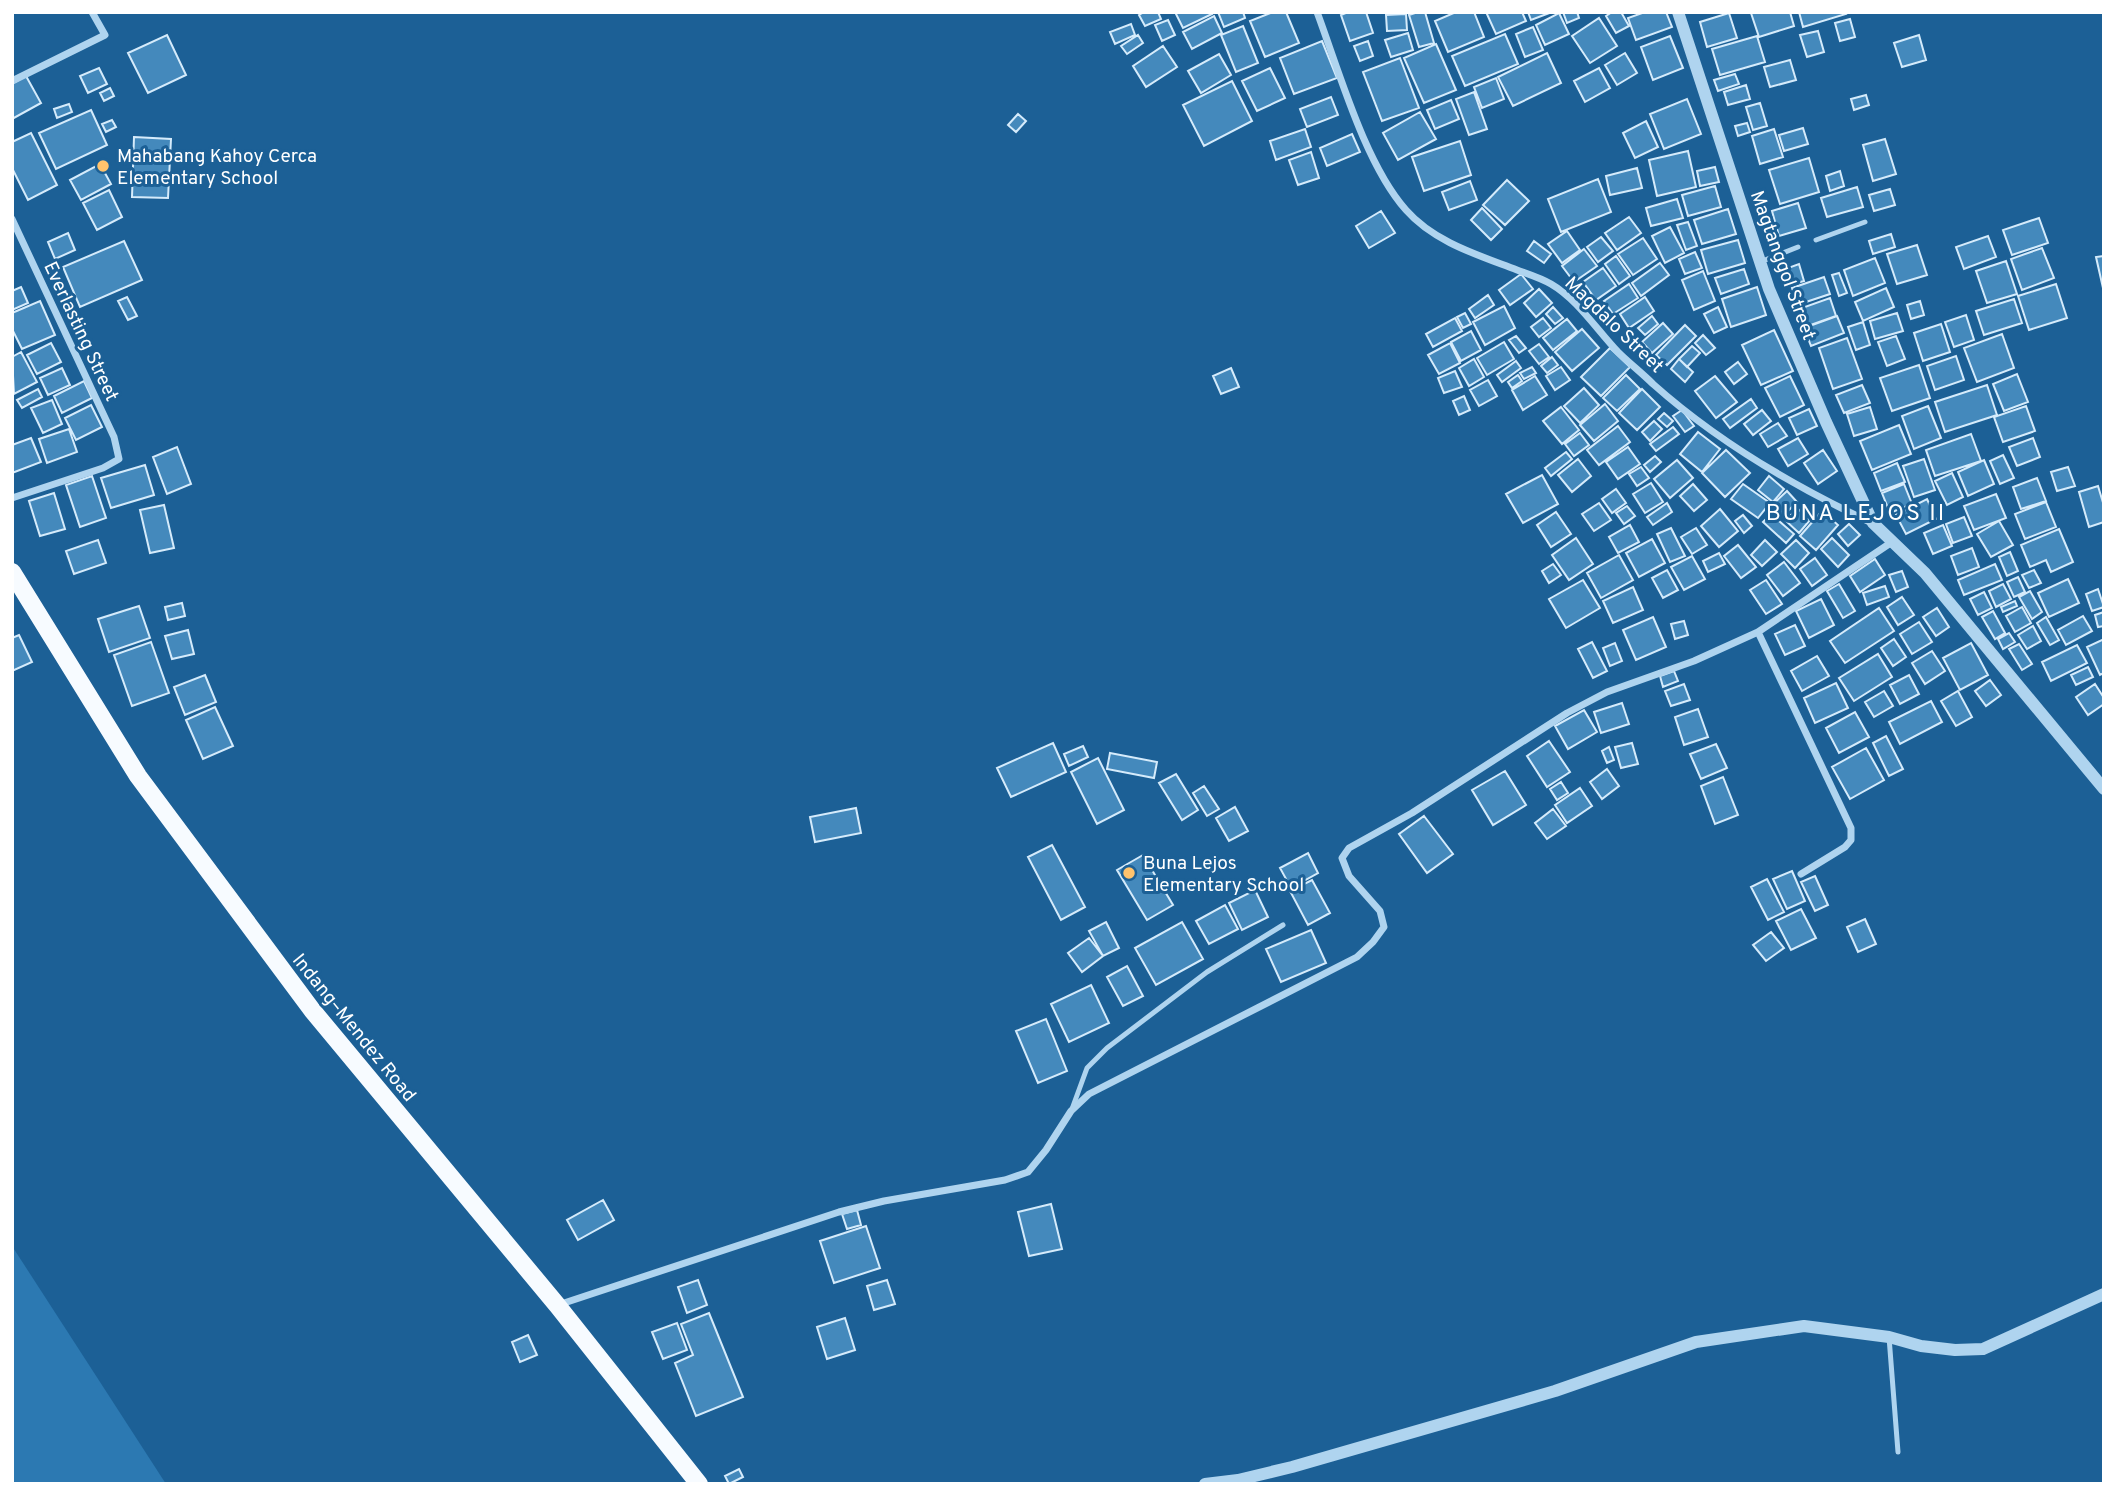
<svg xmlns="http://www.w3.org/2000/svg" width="2116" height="1496" viewBox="0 0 2116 1496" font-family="Overpass,sans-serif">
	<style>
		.green { fill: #2c79b2 }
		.building { fill: #4489bc; stroke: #d5ebfb; stroke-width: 2 }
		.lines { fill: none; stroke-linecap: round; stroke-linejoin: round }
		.service { stroke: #afd4ef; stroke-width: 5 }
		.minor { stroke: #afd4ef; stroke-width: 7 }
		.tertiary { stroke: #afd4ef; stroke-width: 12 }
		.primary { stroke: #f7fbff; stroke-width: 18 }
		.poi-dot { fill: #ffc36d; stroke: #1c6096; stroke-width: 2.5 }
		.labels { text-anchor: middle; stroke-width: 6; stroke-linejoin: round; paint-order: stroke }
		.poi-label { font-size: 19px; fill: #fff; stroke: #1c6096; text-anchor: start }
		.street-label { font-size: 19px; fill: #fff; stroke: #1c6096 }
		.quarter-label { font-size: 23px; letter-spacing: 2px; fill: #fff; stroke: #1c6096 }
	</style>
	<rect width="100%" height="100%" fill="#1c6096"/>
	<!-- green -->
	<path class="green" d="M12 1246 166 1484H12Z"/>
	<!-- building -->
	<path class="building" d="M1144 12H1158L1161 19 1145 26 1139 15Z
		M1175 12H1211L1212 14 1183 28Z
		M1218 12H1243L1245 18 1224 27Z
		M1273 12H1286L1299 43 1265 57 1250 21Z
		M1348 12H1366L1373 33 1350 41 1341 15Z
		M1418 12H1425L1434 43 1419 47 1409 15Z
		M1456 12H1474L1484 37 1448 52 1435 21Z
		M1486 12H1522L1526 21 1496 34Z
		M1528 12H1552L1531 20Z
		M1563 12H1577L1579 18 1567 23Z
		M1612 12H1621L1629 26 1616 33 1606 16Z
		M1645 12H1666L1672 27 1636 40 1628 18Z
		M1755 12H1790L1794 26 1759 37 1751 13Z
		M1799 12H1845L1846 14 1803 27Z
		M1559 13 1569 34 1545 45 1536 25Z
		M1729 13 1737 38 1707 47 1700 22Z
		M1406 14 1407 30 1387 31 1386 15Z
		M1214 16 1222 33 1192 49 1183 32Z
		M1599 18 1617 46 1590 63 1572 36Z
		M1850 19 1855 37 1840 41 1835 23Z
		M1168 20 1175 35 1162 41 1155 25Z
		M1131 24 1135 35 1115 44 1110 32Z
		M1243 26 1258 63 1236 72 1221 35Z
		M1533 27 1543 50 1525 57 1516 34Z
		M1818 31 1824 52 1807 57 1800 35Z
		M1408 33 1413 50 1391 57 1385 40Z
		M1505 34 1518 64 1465 86 1452 56Z
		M167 35 186 75 148 93 128 53Z
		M1138 35 1143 43 1127 54 1121 46Z
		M1919 35 1926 60 1902 67 1894 43Z
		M1670 36 1683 68 1653 80 1641 47Z
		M1757 36 1765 62 1720 75 1712 49Z
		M1322 41 1337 78 1294 94 1280 58Z
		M1368 41 1373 56 1360 61 1354 46Z
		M1436 44 1456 90 1424 103 1404 58Z
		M1163 46 1177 67 1146 87 1133 66Z
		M1547 53 1561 83 1513 106 1498 77Z
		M1625 53 1637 73 1617 85 1605 65Z
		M1219 54 1231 75 1201 93 1188 71Z
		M1400 58 1419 108 1382 121 1363 72Z
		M1790 60 1796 80 1770 87 1764 67Z
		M99 68 107 84 88 93 80 76Z
		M1270 68 1285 98 1257 111 1242 81Z
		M1599 68 1610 88 1585 102 1574 81Z
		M1735 74 1739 84 1718 91 1714 80Z
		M26 76 41 103 12 119V84Z
		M1496 78 1504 99 1482 108 1474 87Z
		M1232 81 1252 121 1204 146 1183 105Z
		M1746 85 1750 99 1728 105 1724 92Z
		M110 88 114 96 104 101 100 93Z
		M1474 92 1487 129 1469 135 1456 99Z
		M1866 95 1869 105 1854 110 1851 99Z
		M1331 97 1338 115 1307 127 1300 109Z
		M1687 99 1701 134 1664 149 1650 114Z
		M1451 100 1459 119 1435 129 1427 110Z
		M1760 103 1767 126 1753 130 1746 107Z
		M69 104 72 112 57 118 54 109Z
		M91 110 107 145 56 169 39 133Z
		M1420 112 1436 139 1398 160 1383 133Z
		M1018 114 1026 121 1016 132 1008 125Z
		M112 120 116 127 106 132 102 124Z
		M1646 121 1658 147 1635 158 1623 133Z
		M1747 123 1750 132 1738 136 1735 126Z
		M1803 128 1808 144 1784 151 1779 135Z
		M1305 129 1311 147 1276 160 1270 141Z
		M1774 129 1783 157 1760 164 1752 136Z
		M31 133 57 185 28 200 12 168V142Z
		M1352 134 1360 152 1327 166 1320 148Z
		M134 137 171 139 168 198 132 197Z
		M1885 139 1896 174 1873 181 1863 145Z
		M1460 141 1471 175 1424 191 1412 157Z
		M1688 151 1696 187 1657 196 1649 160Z
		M1311 152 1319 178 1298 185 1289 160Z
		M1809 158 1819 192 1780 204 1769 170Z
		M100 164 111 184 81 200 70 180Z
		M1715 167 1719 182 1700 186 1697 171Z
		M1637 168 1642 188 1610 195 1606 176Z
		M1840 171 1844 186 1830 191 1826 176Z
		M1598 179 1611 212 1561 232 1548 199Z
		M1507 180 1529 201 1505 225 1483 205Z
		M1470 181 1477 200 1449 210 1442 192Z
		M1715 186 1721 207 1688 216 1682 195Z
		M1857 187 1863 207 1827 217 1821 198Z
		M1890 189 1895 205 1874 211 1869 195Z
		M109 190 122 217 97 230 83 203Z
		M1677 199 1683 218 1651 226 1646 208Z
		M1798 203 1806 228 1779 236 1772 211Z
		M1482 208 1502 229 1491 240 1471 220Z
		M1728 209 1736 234 1702 244 1694 220Z
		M1381 211 1395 233 1369 248 1356 226Z
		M1629 217 1641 233 1617 250 1605 233Z
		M2039 218 2048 243 2012 255 2003 230Z
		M1688 222 1697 246 1686 250 1677 225Z
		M1670 227 1684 253 1665 263 1652 236Z
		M1567 231 1580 250 1562 263 1548 244Z
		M68 233 75 250 55 259 48 242Z
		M1891 234 1895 247 1873 254 1869 241Z
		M1988 236 1996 257 1964 269 1956 247Z
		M1601 237 1613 251 1598 262 1587 247Z
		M1643 238 1657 259 1633 275 1618 254Z
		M1738 240 1745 263 1708 274 1701 250Z
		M124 241 142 280 80 307 63 267Z
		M1534 241 1551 254 1544 263 1527 251Z
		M1917 245 1927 275 1897 284 1887 254Z
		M2042 248 2054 278 2022 290 2011 259Z
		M1584 249 1597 266 1574 282 1562 266Z
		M1695 252 1702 268 1685 274 1679 259Z
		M1616 256 1630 276 1619 284 1605 264Z
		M2104 256V288H2103L2096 257Z
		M1875 258 1885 283 1853 296 1844 270Z
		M2006 261 2017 294 1987 303 1976 271Z
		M1660 263 1669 275 1641 296 1632 283Z
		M1799 264 1804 281 1793 284 1788 268Z
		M1603 268 1616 286 1596 300 1583 282Z
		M1744 269 1749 284 1721 294 1715 278Z
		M1703 271 1715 301 1694 310 1682 280Z
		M1839 273 1847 293 1839 296 1832 275Z
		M1521 274 1533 289 1510 305 1499 290Z
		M1824 277 1830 294 1797 305 1792 288Z
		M1629 284 1638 298 1613 314 1604 301Z
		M2056 284 2067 318 2029 330 2018 296Z
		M21 287 28 303 12 310V291Z
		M1757 287 1766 315 1731 327 1722 299Z
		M1886 288 1894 307 1863 321 1855 302Z
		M1539 289 1552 303 1536 317 1524 303Z
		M1488 295 1494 305 1475 318 1469 309Z
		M127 297 137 316 128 320 118 301Z
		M1645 297 1654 311 1629 328 1620 314Z
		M1830 298 1836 316 1805 327 1799 309Z
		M2014 299 2022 323 1984 335 1976 311Z
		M40 301 55 335 22 349 12 329V313Z
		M1920 301 1924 315 1911 319 1907 305Z
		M1504 306 1515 328 1485 345 1473 322Z
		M1553 307 1563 318 1555 324 1546 314Z
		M1718 307 1727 327 1714 333 1704 314Z
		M1465 313 1471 324 1463 328 1457 317Z
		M1897 313 1903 331 1875 339 1870 321Z
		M1966 315 1974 340 1954 347 1945 322Z
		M1652 316 1658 324 1645 335 1638 328Z
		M1837 316 1844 333 1811 346 1804 328Z
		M1455 318 1462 331 1433 347 1426 334Z
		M1543 318 1551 328 1539 337 1531 327Z
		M1567 319 1577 331 1553 350 1543 338Z
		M1863 322 1870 345 1856 350 1848 327Z
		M1663 323 1673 334 1652 353 1642 342Z
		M1941 324 1950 352 1923 361 1914 333Z
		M1685 325 1696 336 1667 365 1656 355Z
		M1582 329 1599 348 1572 371 1555 352Z
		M1774 330 1793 371 1761 385 1742 345Z
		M1471 331 1481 350 1461 361 1451 342Z
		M2002 334 2014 368 1977 382 1964 348Z
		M1703 335 1715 348 1706 355 1695 343Z
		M1516 336 1526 348 1519 353 1509 340Z
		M1896 336 1905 359 1887 366 1878 342Z
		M1847 338 1862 379 1833 389 1819 348Z
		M1504 342 1514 359 1487 375 1477 358Z
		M51 343 61 362 37 374 27 355Z
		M1450 343 1460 363 1439 374 1428 355Z
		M1539 344 1549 357 1539 364 1529 351Z
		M1692 346 1700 353 1687 367 1679 359Z
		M1610 348 1630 367 1601 396 1581 377Z
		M21 352 37 382 14 394 12 357Z
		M1956 356 1964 380 1935 390 1927 366Z
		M1552 357 1558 365 1547 373 1541 366Z
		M1474 359 1484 377 1469 386 1459 368Z
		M1679 359 1693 372 1685 382 1671 369Z
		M1516 361 1521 368 1502 382 1497 375Z
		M1738 362 1747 374 1734 384 1725 372Z
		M1919 365 1930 398 1892 411 1880 378Z
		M1532 367 1536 373 1524 379 1520 373Z
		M1561 367 1570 380 1555 390 1546 376Z
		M62 368 70 385 48 395 40 378Z
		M1231 368 1239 387 1221 394 1213 376Z
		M1455 371 1462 387 1444 393 1438 378Z
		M2017 374 2028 402 2004 411 1993 384Z
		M1518 375 1522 381 1512 388 1508 382Z
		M1626 375 1640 389 1617 411 1603 398Z
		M1535 376 1547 395 1523 410 1512 390Z
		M1715 376 1737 402 1716 418 1695 391Z
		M1790 376 1804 405 1780 417 1765 388Z
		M1488 380 1497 396 1479 406 1470 390Z
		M84 381 92 398 62 413 54 396Z
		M1862 385 1870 403 1844 413 1836 395Z
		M1987 385 1997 415 1945 432 1935 402Z
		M1584 388 1599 405 1580 423 1564 406Z
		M38 389 42 397 22 408 17 400Z
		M1642 389 1660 407 1637 430 1619 413Z
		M1464 396 1470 410 1459 415 1453 401Z
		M1751 399 1757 408 1730 428 1723 419Z
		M52 400 62 424 43 433 31 408Z
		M1605 404 1618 421 1594 441 1580 425Z
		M91 405 102 427 76 440 65 418Z
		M1928 406 1941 438 1914 449 1902 416Z
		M2026 406 2035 431 2003 442 1994 417Z
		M1561 407 1579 430 1562 444 1543 421Z
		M1870 407 1877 429 1854 436 1847 414Z
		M1809 409 1817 426 1797 435 1789 418Z
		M1682 410 1694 426 1685 432 1673 416Z
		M1762 410 1771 421 1753 435 1744 424Z
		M1664 413 1673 421 1667 427 1658 419Z
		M1654 421 1662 429 1650 441 1642 432Z
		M1778 423 1787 436 1768 447 1760 434Z
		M1899 425 1911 454 1872 470 1860 441Z
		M1618 426 1630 442 1599 465 1587 450Z
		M1673 427 1679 434 1656 451 1650 444Z
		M69 429 77 452 47 463 39 439Z
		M1698 432 1720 449 1702 472 1680 454Z
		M1580 433 1589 445 1574 456 1565 444Z
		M1971 434 1981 461 1935 476 1926 450Z
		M31 438 41 462 12 473V445Z
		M1798 438 1808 454 1788 466 1778 449Z
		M2033 438 2040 457 2017 466 2009 447Z
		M177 447 191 484 167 494 153 457Z
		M1628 447 1640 464 1618 479 1606 462Z
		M1726 450 1750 473 1725 497 1702 473Z
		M1823 450 1837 471 1818 484 1804 463Z
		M1566 452 1572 459 1551 476 1545 468Z
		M2003 455 2014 478 2000 484 1990 461Z
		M1655 456 1661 462 1650 472 1644 465Z
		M1578 459 1591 476 1572 492 1558 475Z
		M1924 459 1935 490 1914 497 1903 466Z
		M1677 460 1693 478 1670 498 1654 479Z
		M1984 460 1994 484 1968 496 1958 472Z
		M1897 463 1905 482 1881 491 1874 473Z
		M145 465 154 495 111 508 101 478Z
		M1641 467 1649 478 1637 486 1629 474Z
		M2068 467 2075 486 2057 491 2051 472Z
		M1952 473 1963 497 1947 505 1935 481Z
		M1542 475 1558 504 1523 523 1506 494Z
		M92 476 106 518 80 527 66 485Z
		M1769 476 1784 489 1773 502 1758 490Z
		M2037 478 2046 501 2021 509 2013 487Z
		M1651 483 1663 502 1645 513 1633 494Z
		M1693 484 1707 500 1694 511 1680 496Z
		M1743 484 1770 503 1758 518 1731 499Z
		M1904 484 1912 504 1890 513 1882 493Z
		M2098 486 2104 506V522L2089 527 2079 492Z
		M1616 489 1626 503 1612 513 1602 499Z
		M1787 491 1797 502 1783 516 1772 505Z
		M54 493 65 529 40 536 29 501Z
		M1996 494 2006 518 1974 530 1964 506Z
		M1927 499 1936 519 1906 534 1896 515Z
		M2046 502 2056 527 2025 539 2015 514Z
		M1599 503 1611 520 1594 531 1582 514Z
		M1667 503 1672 512 1653 525 1647 517Z
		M164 505 174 548 150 553 140 510Z
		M1627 506 1635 516 1624 524 1616 513Z
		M1797 508 1810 520 1799 533 1786 521Z
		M1720 509 1738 531 1719 547 1701 526Z
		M1822 511 1838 525 1816 550 1800 536Z
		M1556 512 1571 534 1551 547 1537 525Z
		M1771 514 1794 534 1786 543 1763 522Z
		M1743 515 1752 526 1744 533 1735 521Z
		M1964 517 1972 536 1953 543 1946 524Z
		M1999 521 2013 545 1991 557 1977 534Z
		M1849 524 1860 535 1848 546 1838 534Z
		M1630 525 1639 542 1618 553 1609 537Z
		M1943 525 1952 546 1933 554 1924 533Z
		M1671 528 1685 556 1670 562 1657 534Z
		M1696 528 1707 545 1692 554 1681 537Z
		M2059 529 2073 562 2051 572 2046 560 2030 567 2021 545Z
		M1576 538 1593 564 1569 580 1552 555Z
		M1832 538 1849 555 1838 567 1821 549Z
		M1652 539 1665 563 1639 577 1626 553Z
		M98 540 106 563 74 574 66 551Z
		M1765 540 1777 552 1762 566 1751 555Z
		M1796 540 1809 553 1795 568 1781 554Z
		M1738 545 1756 567 1741 578 1724 556Z
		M1972 548 1979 567 1958 575 1951 556Z
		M2010 552 2018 571 2007 576 1999 557Z
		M1719 553 1725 564 1708 572 1703 561Z
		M1619 555 1633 580 1601 598 1587 573Z
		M1692 556 1705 579 1684 590 1671 567Z
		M1815 558 1827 575 1812 586 1800 569Z
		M1875 559 1885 575 1860 592 1850 576Z
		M1784 562 1800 583 1783 596 1767 575Z
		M1553 564 1561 575 1549 583 1542 571Z
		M1995 564 2002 580 1964 595 1958 580Z
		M1667 570 1678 590 1663 598 1652 578Z
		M2034 570 2041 583 2029 588 2022 575Z
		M1902 571 1908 587 1896 592 1889 575Z
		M2018 577 2025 592 2014 597 2007 582Z
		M2068 579 2079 603 2049 617 2038 593Z
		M1583 580 1600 608 1566 628 1549 599Z
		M1766 580 1782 604 1766 614 1750 590Z
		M1839 584 1855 611 1843 618 1827 591Z
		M2003 584 2011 599 1996 607 1989 591Z
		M1885 586 1889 597 1867 605 1863 593Z
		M1633 587 1643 610 1613 623 1603 601Z
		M2098 589 2104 607 2092 611 2086 594Z
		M2030 591 2042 612 2032 619 2019 597Z
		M1984 592 1992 608 1978 615 1970 599Z
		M1902 597 1914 615 1898 625 1887 607Z
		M1821 599 1834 625 1809 638 1796 611Z
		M2015 601 2017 606 2003 612 2001 607Z
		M182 603 185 616 168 620 165 607Z
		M139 606 150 638 109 652 98 619Z
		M2022 607 2031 623 2015 632 2006 616Z
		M1879 608 1894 631 1845 663 1830 641Z
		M1937 608 1949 627 1936 636 1923 617Z
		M1993 611 2005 633 1995 639 1982 617Z
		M2104 612V626L2098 627 2095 615Z
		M2083 616 2092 631 2066 645 2058 630Z
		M1653 617 1666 647 1636 660 1623 630Z
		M2046 617 2059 640 2050 645 2037 623Z
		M1684 621 1688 635 1675 639 1671 624Z
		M1919 622 1932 642 1912 654 1900 634Z
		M1795 625 1805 646 1785 655 1775 634Z
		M2033 626 2041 641 2027 649 2018 635Z
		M188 630 194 654 172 659 165 636Z
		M2009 633 2015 642 2003 649 1998 639Z
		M19 635 32 662 12 671V638Z
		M1894 639 1906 657 1893 666 1881 648Z
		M2104 639V673L2100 675 2087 647Z
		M151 642 169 693 132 706 114 655Z
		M1592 642 1607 671 1593 678 1578 649Z
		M1615 643 1622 661 1610 666 1603 648Z
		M1971 643 1988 675 1960 690 1943 658Z
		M2019 644 2032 664 2022 670 2009 649Z
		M2077 645 2087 663 2051 681 2042 662Z
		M1932 651 1945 671 1925 684 1912 663Z
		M1878 654 1892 677 1854 701 1839 678Z
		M1817 656 1829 676 1802 691 1791 671Z
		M2088 667 2093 677 2076 685 2071 675Z
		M1674 671 1678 681 1663 687 1660 676Z
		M205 675 216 702 185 715 174 687Z
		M1909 675 1919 694 1900 704 1890 685Z
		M1990 680 2001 695 1986 706 1975 691Z
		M1836 683 1848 708 1815 723 1804 698Z
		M1684 684 1690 700 1671 706 1665 691Z
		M2095 684 2104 698V704L2088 715 2076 697Z
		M1884 691 1893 706 1874 717 1865 702Z
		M1958 691 1972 717 1956 726 1941 701Z
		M1931 701 1942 722 1900 744 1889 722Z
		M1622 703 1629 724 1601 733 1594 712Z
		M215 707 233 746 203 759 186 720Z
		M1698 709 1708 737 1684 745 1675 717Z
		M1584 710 1597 732 1568 749 1555 726Z
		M1855 712 1869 737 1839 753 1826 728Z
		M1886 736 1903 769 1889 776 1873 743Z
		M1549 741 1570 772 1547 787 1527 756Z
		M1053 743 1066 772 1011 797 997 768Z
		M1632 743 1638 764 1621 768 1615 747Z
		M1716 744 1727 768 1701 779 1690 754Z
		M1083 746 1088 757 1069 766 1064 754Z
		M1609 747 1614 760 1607 763 1602 751Z
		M1866 748 1884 780 1850 799 1832 767Z
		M1110 753 1157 762 1154 778 1107 769Z
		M1098 758 1124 810 1097 824 1071 772Z
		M1607 769 1619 786 1602 799 1590 782Z
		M1505 771 1526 805 1493 825 1472 790Z
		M1176 774 1198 810 1182 820 1159 783Z
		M1723 777 1738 815 1715 824 1701 786Z
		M1561 782 1568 793 1557 800 1550 789Z
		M1204 786 1219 809 1207 816 1193 793Z
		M1580 788 1592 806 1567 823 1555 805Z
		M1235 807 1248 831 1229 841 1216 818Z
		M856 808 861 833 815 842 810 817Z
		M1553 809 1566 826 1547 839 1535 823Z
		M1424 816 1453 854 1427 873 1399 834Z
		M1052 845 1085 907 1061 920 1028 857Z
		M1308 853 1318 873 1291 888 1280 868Z
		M1143 855 1173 905 1147 920 1117 870Z
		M1792 871 1805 901 1787 909 1773 879Z
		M1815 876 1828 905 1815 911 1801 882Z
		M1767 879 1784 912 1768 920 1751 887Z
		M1312 880 1330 913 1308 925 1290 891Z
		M1255 890 1268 917 1242 930 1229 903Z
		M1225 905 1238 929 1209 944 1196 921Z
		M1801 909 1816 938 1791 950 1776 921Z
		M1865 919 1876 944 1858 952 1847 927Z
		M1106 922 1119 948 1103 956 1089 931Z
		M1182 922 1203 959 1156 985 1135 948Z
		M1311 930 1326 963 1281 982 1266 949Z
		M1771 932 1784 948 1766 961 1753 945Z
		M1089 938 1103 956 1082 972 1068 953Z
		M1127 966 1143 996 1123 1006 1107 977Z
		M1091 985 1109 1023 1069 1042 1051 1004Z
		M1046 1019 1067 1071 1038 1083 1016 1031Z
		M603 1200 614 1220 578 1240 567 1220Z
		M1051 1204 1062 1249 1029 1256 1018 1212Z
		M857 1210 861 1225 847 1229 842 1214Z
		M866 1226 880 1268 834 1283 820 1241Z
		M698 1280 707 1305 687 1313 678 1287Z
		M887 1280 895 1304 874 1310 867 1286Z
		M709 1313 743 1397 696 1416 675 1363 693 1355 681 1324Z
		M845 1318 855 1350 827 1359 817 1327Z
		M677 1323 687 1350 663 1359 652 1332Z
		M528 1335 537 1355 520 1362 512 1342Z
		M739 1469 743 1477 729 1484 725 1476Z"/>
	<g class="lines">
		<!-- service -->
		<path class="service" d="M1816 240 1865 222
			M1760 262 1798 247
			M1072 1109 1087 1068 1107 1048 1207 972 1283 925
			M1889 1337 1898 1452"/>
		<!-- minor -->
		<path class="minor" d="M1317 12C1339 71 1365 164 1406 210 1434 242 1478 255 1517 270 1528 274 1541 278 1551 284 1577 299 1597 330 1618 352 1629 363 1642 373 1653 384 1718 442 1793 486 1872 523
			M12 81 105 35 92 12
			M12 219 114 437 119 459 103 468 12 498
			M1758 632 1851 828V840L1845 847 1801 874
			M558 1305 839 1212 884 1201 1005 1180 1028 1172 1046 1150 1071 1111 1089 1094 1357 957 1373 942 1384 927 1380 911 1349 876 1342 858 1349 848 1412 813 1567 713 1607 692 1694 661 1758 632 1892 542"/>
		<!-- tertiary -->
		<path class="tertiary" d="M1678 12 1769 289 1826 422 1873 523 1925 573 2104 789
			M1205 1484 1238 1480 1292 1467 1555 1391 1696 1342 1804 1326 1889 1337 1921 1346 1955 1350 1983 1349 2104 1294"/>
		<!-- primary -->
		<path class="primary" d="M12 572 138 776 312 1010 557 1305 699 1484"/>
	</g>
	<!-- markers -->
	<g class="poi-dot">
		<circle cx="103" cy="166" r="7"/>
		<circle cx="1129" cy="873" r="7"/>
	</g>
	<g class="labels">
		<!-- poi labels -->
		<g class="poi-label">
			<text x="117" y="162">Mahabang Kahoy Cerca<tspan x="117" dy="22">Elementary School</tspan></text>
			<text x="1143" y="869">Buna Lejos<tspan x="1143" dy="22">Elementary School</tspan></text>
		</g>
		<!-- street labels -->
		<g class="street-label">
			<text transform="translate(1784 265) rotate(70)" y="7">Magtanggol Street</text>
			<text transform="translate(1615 324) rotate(44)" y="7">Magdalo Street</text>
			<text transform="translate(82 331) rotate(65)" y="7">Everlasting Street</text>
			<text transform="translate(355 1027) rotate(51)" y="7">Indang–Mendez Road</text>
		</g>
		<!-- quarter labels -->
		<g class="quarter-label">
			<text x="1856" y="520">BUNA LEJOS II</text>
		</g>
	</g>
	<!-- border -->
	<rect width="2116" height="1496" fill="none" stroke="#ffffff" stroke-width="28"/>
</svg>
